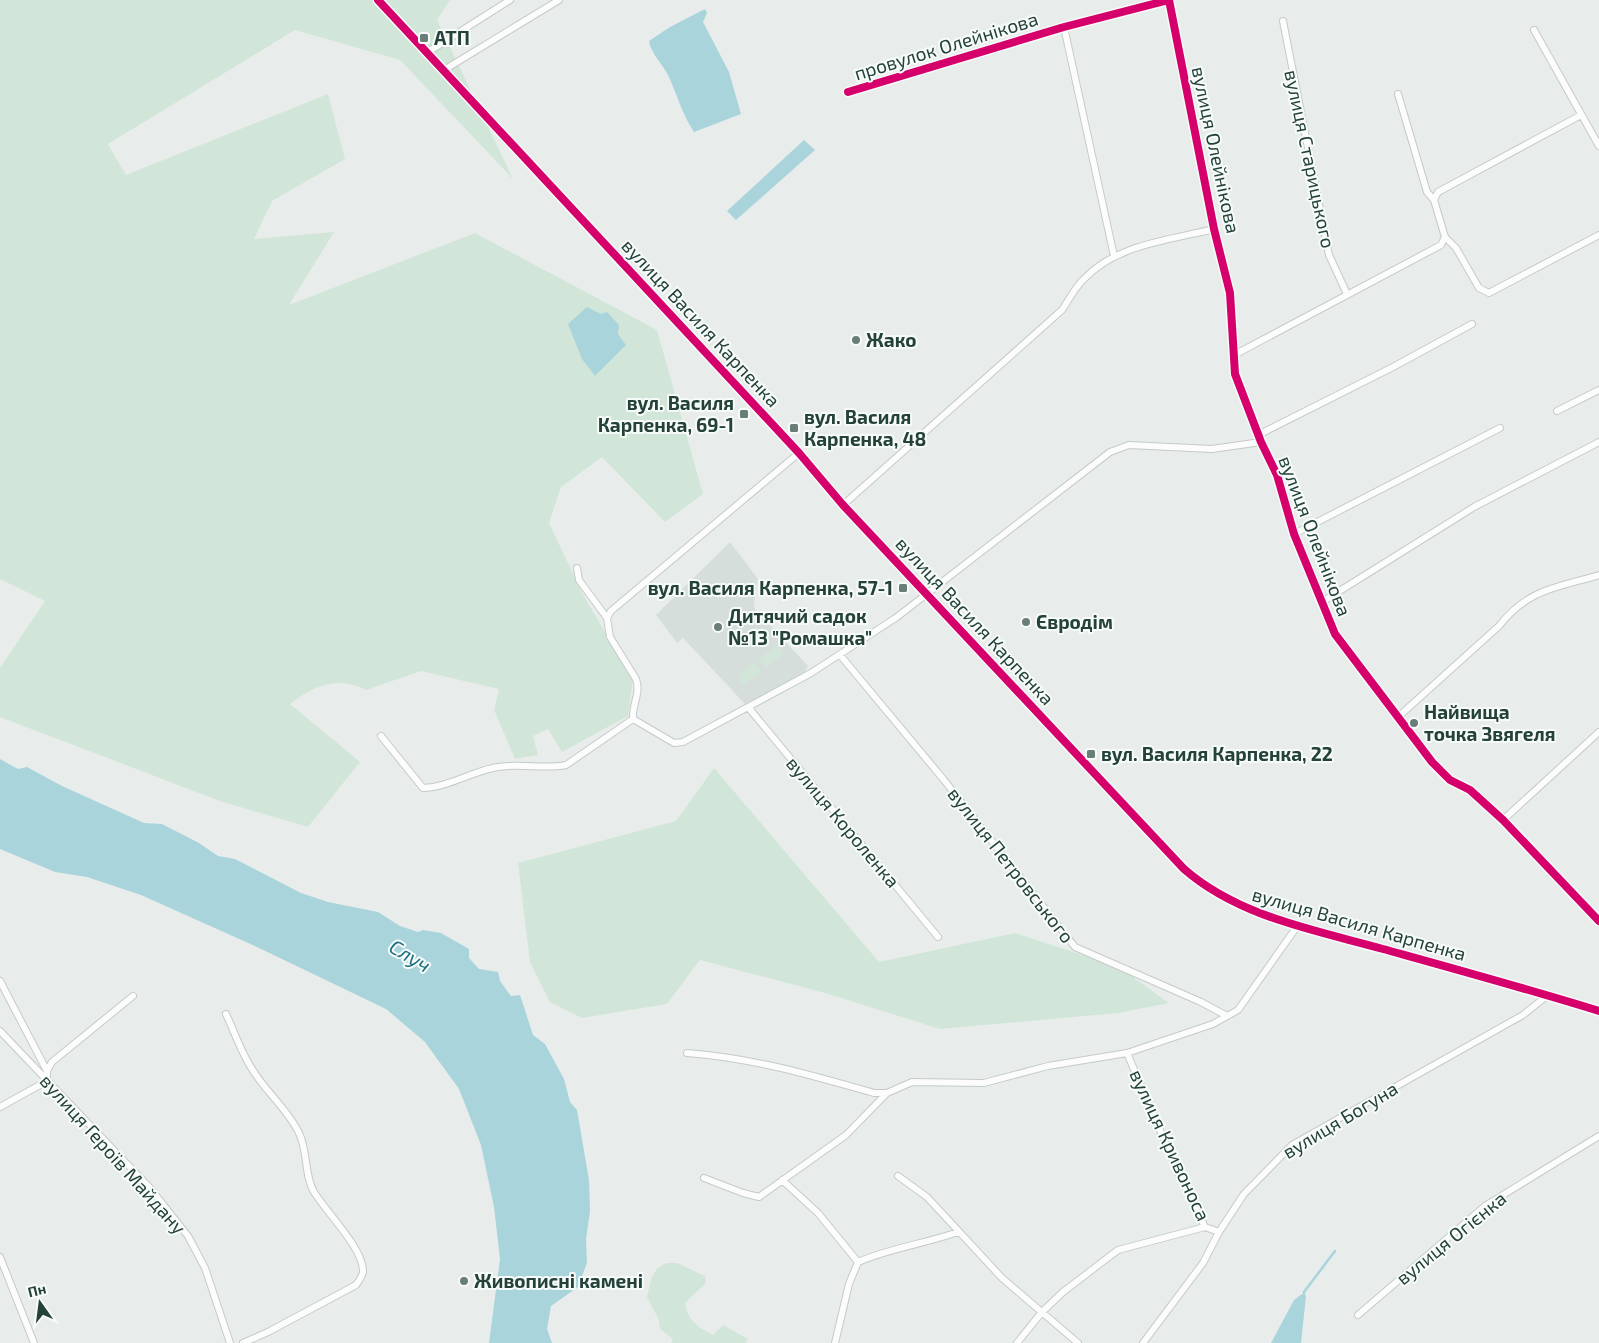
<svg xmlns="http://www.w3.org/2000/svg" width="1599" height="1343" viewBox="0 0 1599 1343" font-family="'Exo 2',sans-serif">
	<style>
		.built { fill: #d6dedb }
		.green { fill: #d1e6d8 }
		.water { fill: #a9d4db }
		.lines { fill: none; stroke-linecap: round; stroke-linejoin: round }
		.stream { stroke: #a9d4db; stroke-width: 2.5 }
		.minor-casing { stroke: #c5cac8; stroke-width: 8 }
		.tertiary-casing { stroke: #c5cac8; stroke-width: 9 }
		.minor { stroke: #fcfcfc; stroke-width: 6 }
		.tertiary { stroke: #fcfcfc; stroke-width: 8 }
		.cycleway-casing { stroke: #f7fbf9; stroke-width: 11 }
		.cycleway { stroke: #d6006c; stroke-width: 8 }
		.poi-dot { fill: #697e78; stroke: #f7fbf9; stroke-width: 2 }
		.labels { text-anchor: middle; stroke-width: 4; stroke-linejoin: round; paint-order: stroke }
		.poi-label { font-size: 19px; font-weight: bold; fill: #24423a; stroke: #f7fbf9; text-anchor: start }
		.street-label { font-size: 19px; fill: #24423a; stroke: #f7fbf9 }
		.water-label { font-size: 20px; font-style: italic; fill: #1c6f80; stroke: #f7fbf9 }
	</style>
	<rect width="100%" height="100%" fill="#e8edeb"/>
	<!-- built -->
	<path class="built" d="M730 542 758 579 754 603 755 609 808 666 804 673 745 704 683 638 677 643 656 615Z"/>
	<!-- green -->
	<path class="green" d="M0 0H450L437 20 513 179 400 60 295 30 108 144 126 175 328 94 345 159 272 201 254 239 334 232 289 305 475 233 657 330 703 494 665 522 602 457 561 487 549 523 582 593 633 679 628 716 562 752 548 729 533 736 538 755 515 759 494 710 499 689 421 671 366 690C339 675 313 686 290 704L360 762 308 827 220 801 0 717V668L45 601 0 579Z
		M777 645 784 654 766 668 759 659Z
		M754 662 761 671 744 685 737 676Z
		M714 768 879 962 1015 933 1119 967 1169 1003 1118 1013 940 1029 825 993 700 960 667 1004 582 1018 550 1002 530 962 518 863 676 821Z
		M667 1263H677L705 1276 706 1283 685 1303C688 1321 698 1327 713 1335L723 1325 748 1339 746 1343H671L673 1339 660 1329 659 1320 647 1297C651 1282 651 1268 667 1263Z"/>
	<!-- water -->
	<path class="water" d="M705 9 707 13 703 22 729 72 741 114 694 132C682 114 677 94 668 75 662 63 651 54 649 41L670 27Z
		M804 140 815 150 736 220 727 211Z
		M587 307 601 314 607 312 619 325 618 334 626 345 595 376 582 359 568 324Z
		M0 759 18 769 27 767 62 786 144 823 162 824 199 843 218 856 235 859 301 893 328 902 378 912 400 926 418 932 423 930 441 933 469 949V958L479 969 498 972 500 981 511 996 520 995 533 1035 545 1044 564 1079 570 1102 577 1110 589 1180 590 1211 586 1239 587 1263 578 1287 551 1306 547 1329 552 1343H489L500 1259 494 1207 481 1145 459 1089 425 1042 386 1009 257 947 141 895 87 877 55 872 0 849Z
		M1302 1294 1306 1296 1301 1343H1271L1294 1300Z"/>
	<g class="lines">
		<!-- stream -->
		<path class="stream" d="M1304 1297V1292L1335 1251"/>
		<defs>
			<path id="minor" d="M1283 21 1329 255 1347 294
				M1064 27 1114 256
				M1534 30 1599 146
				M428 52 510 0
				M444 70 559 0
				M848 92 1064 27 1169 0 1214 229 1230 293 1235 374 1261 442 1277 475 1294 534 1335 634 1432 762 1450 780 1470 790 1503 820 1599 732
				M1398 94 1427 192 1434 200
				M1581 115 1438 192 1434 200 1445 237 1456 248 1479 288 1489 293 1599 235
				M1234 355 1441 245 1445 237
				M1557 411 1599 390
				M1258 435 1393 367 1472 324
				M843 505 1062 310C1069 300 1075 287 1084 279 1117 244 1170 240 1214 229
				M1294 534 1500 428
				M577 568 579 580 607 618 611 611 799 453
				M1322 602 1474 507 1599 442
				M607 618 610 637 636 679C641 694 632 703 633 719
				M840 655 944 780 1075 947 1201 1002 1227 1016
				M748 707 938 937
				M1398 717 1499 626C1528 589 1556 588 1599 575
				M381 736 423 788C448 787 469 773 493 768 517 762 543 770 566 765L633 719 674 743 683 742 811 673 897 617 1110 452 1129 445 1212 449 1261 442
				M0 981 47 1071
				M226 1014C235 1033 242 1055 254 1072 268 1094 288 1110 299 1133 308 1151 304 1175 314 1192 326 1212 364 1249 363 1272 362 1277 358 1282 356 1285L268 1332 243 1343
				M0 1031 150 1188 188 1236 205 1268 230 1343
				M687 1053C753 1058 811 1075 874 1093H887
				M1127 1053 1178 1172 1205 1227 1219 1232
				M0 1107 47 1081V1071L52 1062 133 996
				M898 1176 927 1197 1002 1278 1078 1343
				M704 1178 743 1193 759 1197 846 1135 887 1093 912 1082 984 1083 1048 1066 1127 1053 1213 1024 1238 1010 1298 925
				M782 1180 818 1213 858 1262
				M0 1257 34 1343
				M1358 1315 1485 1206 1599 1136
				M835 1343 849 1284 858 1262C890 1248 924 1244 958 1232
				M1017 1343 1042 1312 1063 1292 1118 1250 1205 1227
				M1143 1343 1203 1263 1219 1232 1244 1194 1292 1145 1523 1015 1548 995"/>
			<path id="tertiary" d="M378 0 799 453 843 505 1184 869C1239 917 1315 930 1383 949 1455 969 1528 989 1599 1011
				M1503 820 1599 921"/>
		</defs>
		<!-- minor casing -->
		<use href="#minor" class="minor-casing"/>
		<!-- tertiary casing -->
		<use href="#tertiary" class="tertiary-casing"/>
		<!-- minor -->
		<use href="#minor" class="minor"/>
		<!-- tertiary -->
		<use href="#tertiary" class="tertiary"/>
		<defs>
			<path id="cycleway" d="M378 0 799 453 843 505 1184 869C1239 917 1315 930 1383 949 1455 969 1528 989 1599 1011
				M848 92 1064 27 1169 0 1214 229 1230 293 1235 374 1261 442 1277 475 1294 534 1335 634 1432 762 1450 780 1470 790 1503 820 1599 921"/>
		</defs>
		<!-- cycleway casing -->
		<use href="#cycleway" class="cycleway-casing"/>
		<!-- cycleway -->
		<use href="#cycleway" class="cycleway"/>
	</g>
	<!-- markers -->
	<g class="poi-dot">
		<rect x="419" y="33" width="10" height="10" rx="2.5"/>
		<circle cx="856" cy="340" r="5"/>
		<rect x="739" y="409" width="10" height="10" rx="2.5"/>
		<rect x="789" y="423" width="10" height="10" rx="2.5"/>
		<rect x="898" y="583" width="10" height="10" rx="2.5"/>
		<circle cx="1026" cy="622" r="5"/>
		<circle cx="718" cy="627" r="5"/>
		<circle cx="1414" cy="723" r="5"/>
		<rect x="1086" y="749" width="10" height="10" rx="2.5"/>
		<circle cx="464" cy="1281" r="5"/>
	</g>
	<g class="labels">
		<!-- poi labels -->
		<g class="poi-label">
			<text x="434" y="45">АТП</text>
			<text x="866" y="347">Жако</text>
			<text x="734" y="410" text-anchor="end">вул. Василя<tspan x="734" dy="22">Карпенка, 69-1</tspan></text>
			<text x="804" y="424">вул. Василя<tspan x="804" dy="22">Карпенка, 48</tspan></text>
			<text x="893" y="595" text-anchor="end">вул. Василя Карпенка, 57-1</text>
			<text x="728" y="623">Дитячий садок<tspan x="728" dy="22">№13 "Ромашка"</tspan></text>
			<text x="1036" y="629">Євродім</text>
			<text x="1424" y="719">Найвища<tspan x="1424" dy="22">точка Звягеля</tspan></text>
			<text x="1101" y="761">вул. Василя Карпенка, 22</text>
			<text x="474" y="1288">Живописні камені</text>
		</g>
		<!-- street labels -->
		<g class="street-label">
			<text transform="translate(946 46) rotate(-17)" y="7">провулок Олейнікова</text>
			<text transform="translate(1216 150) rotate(78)" y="7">вулиця Олейнікова</text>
			<text transform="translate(1310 159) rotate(78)" y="7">вулиця Старицького</text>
			<text transform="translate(701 323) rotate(47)" y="7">вулиця Василя Карпенка</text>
			<text transform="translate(1315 536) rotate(69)" y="7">вулиця Олейнікова</text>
			<text transform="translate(975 621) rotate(47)" y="7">вулиця Василя Карпенка</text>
			<text transform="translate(843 822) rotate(50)" y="7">вулиця Короленка</text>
			<text transform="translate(1011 865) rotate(52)" y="7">вулиця Петровського</text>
			<text transform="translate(1359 924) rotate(16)" y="7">вулиця Василя Карпенка</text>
			<text transform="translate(1340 1120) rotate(-31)" y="7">вулиця Богуна</text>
			<text transform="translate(1170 1145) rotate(65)" y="7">вулиця Кривоноса</text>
			<text transform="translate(113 1154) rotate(48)" y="7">вулиця Героїв Майдану</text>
			<text transform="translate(1451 1238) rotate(-39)" y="7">вулиця Огієнка</text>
		</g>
		<!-- water labels -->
		<g class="water-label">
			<text transform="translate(410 956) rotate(31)" y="7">Случ</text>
		</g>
	</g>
	<!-- north arrow -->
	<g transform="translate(40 1303) rotate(346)" stroke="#f7fbf9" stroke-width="4" paint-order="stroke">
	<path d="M0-4L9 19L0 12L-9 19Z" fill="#24423a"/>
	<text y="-8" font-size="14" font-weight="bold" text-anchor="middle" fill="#24423a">Пн</text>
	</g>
</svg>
